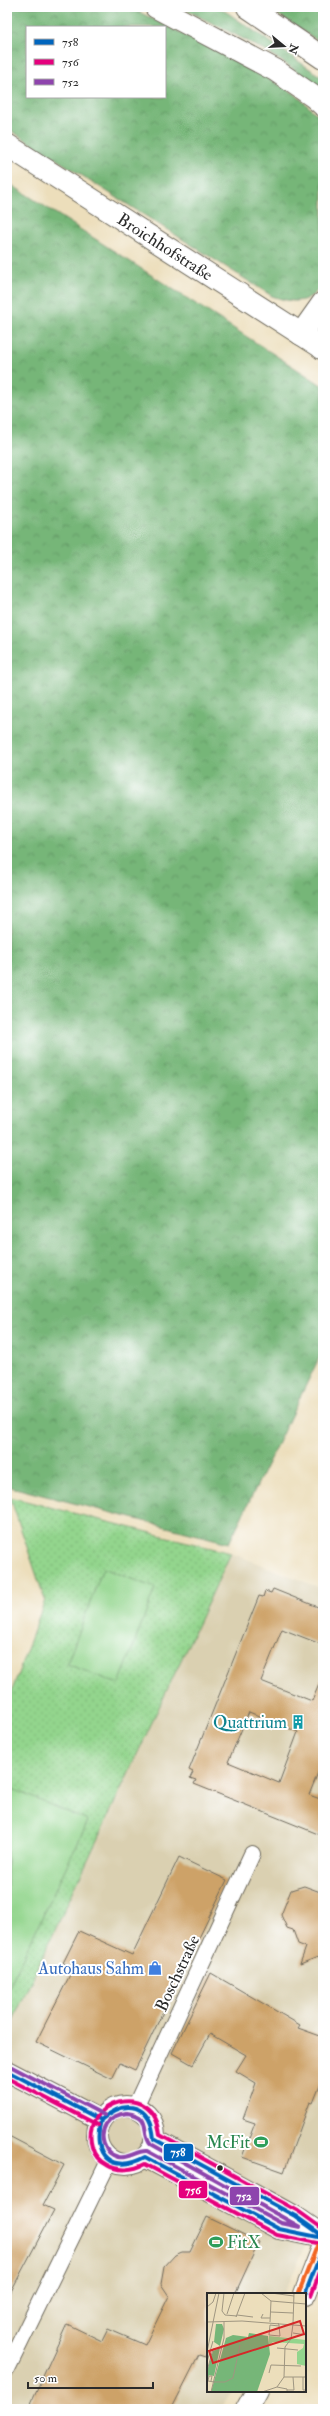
<svg xmlns="http://www.w3.org/2000/svg" width="330" height="2416" viewBox="0 0 330 2416" font-family="'IM FELL Double Pica',serif">
	<style>
		.built { fill: #dad0b1 }
		.forest { fill: url(#forest-crowns); stroke: #507052; fill-rule: evenodd }
		.park { fill: url(#park-dots); stroke: #5f805c }
		.pitch { fill: #93d58d; stroke: #5f805c }
		.building { fill: #cda267; fill-rule: evenodd }
		.lines { fill: none; stroke-linecap: round; stroke-linejoin: round }
		.minor-casing { stroke: #6f6a5d; stroke-width: 18 }
		.tertiary-casing { stroke: #6f6a5d; stroke-width: 22 }
		.secondary-casing { stroke: #6f6a5d; stroke-width: 24 }
		.motorway-casing { stroke: #6f6a5d; stroke-width: 24 }
		.minor { stroke: #fff; stroke-width: 16 }
		.tertiary { stroke: #fff; stroke-width: 20 }
		.secondary { stroke: #fff; stroke-width: 22 }
		.motorway { stroke: #fff; stroke-width: 22 }
		.bus-1-casing { stroke: #fff; stroke-width: 7 }
		.bus-2-casing { stroke: #fff; stroke-width: 7 }
		.bus-3-casing { stroke: #fff; stroke-width: 7 }
		.bus-4-casing { stroke: #fff; stroke-width: 7 }
		.bus-1 { stroke: #0065bd; stroke-width: 4 }
		.bus-2 { stroke: #e5007d; stroke-width: 4 }
		.bus-3 { stroke: #8e44ad; stroke-width: 4 }
		.bus-4 { stroke: #f26522; stroke-width: 4 }
		.bus-dot { fill: #2b2b2b; stroke: #fff; stroke-width: 1.5 }
		.labels { text-anchor: middle; stroke-width: 4; stroke-linejoin: round; paint-order: stroke }
		.street-label { font-size: 17px; fill: #2b2b2b; stroke: #fff }
		.culture-label { font-size: 17px; fill: #0d838f; stroke: #fff; text-anchor: end }
		.shop-label { font-size: 17px; fill: #366cbe; stroke: #fff; text-anchor: end }
		.leisure-label { font-size: 17px; fill: #27864d; stroke: #fff; text-anchor: end }
		.inset-road { fill: none; stroke: #9f9681; stroke-width: 1 }
		.view { fill: #d62828; fill-opacity: 0.15; stroke: #d62828; stroke-width: 2 }
		.inset-edge { fill: none; stroke: #2b2b2b; stroke-width: 2 }
		.line-badge { stroke: #fff; stroke-width: 1.5 }
		.badge-label { font-size: 11px; text-anchor: middle; font-weight: bold; fill: #fff }
	</style>
	<defs>
		<pattern id="forest-crowns" width="20" height="18" patternUnits="userSpaceOnUse"><rect width="20" height="18" fill="#76b678"/><path d="M2 6a3 3 0 1 1 6 0M12 15a3 3 0 1 1 6 0" fill="none" stroke="#619463"/></pattern>
		<pattern id="park-dots" width="8" height="8" patternUnits="userSpaceOnUse"><rect width="8" height="8" fill="#93d58d"/><path d="M2 2h.1M6 6h.1" fill="none" stroke="#7fb77a" stroke-width="1.8" stroke-linecap="round"/></pattern>
	</defs>
	<rect width="100%" height="100%" fill="#fff"/>
	<filter id="ink" filterUnits="userSpaceOnUse"><feTurbulence type="fractalNoise" baseFrequency=".025" numOctaves="2"/><feDisplacementMap in="SourceGraphic" scale="8" xChannelSelector="R" yChannelSelector="G"/><feConvolveMatrix kernelMatrix="1 2 1 2 8 2 1 2 1" color-interpolation-filters="sRGB"/></filter>
	<filter id="wash" filterUnits="userSpaceOnUse"><feTurbulence type="fractalNoise" baseFrequency=".012" numOctaves="4" result="noise"/><feDisplacementMap in="SourceGraphic" scale="16" xChannelSelector="R" yChannelSelector="G"/><feGaussianBlur stdDeviation="0.9" result="paint"/><feColorMatrix in="noise" values="0 0 0 0 0 0 0 0 0 0 0 0 0 0 0 0 0 1.4 0 .05"/><feComposite in="paint" operator="in"/></filter>
	<g filter="url(#wash)">
		<rect width="100%" height="100%" fill="#ecdebb"/>
		<!-- built -->
		<path class="built" d="M231 1553 323 1589V2206L284 2294H208V2391H232L221 2409H7V2033Z"/>
		<!-- forest -->
		<path class="forest" d="M7 7H129L251 68 295 94 323 120V284C308 304 295 304 272 296L7 128ZM27 27H165V97H27Z
			M180 7H219L323 78V93C283 55 229 32 180 7Z
			M267 7H323V44L271 10Z
			M7 182 323 386V1350L229 1543 7 1486Z"/>
		<!-- park -->
		<path class="park" d="M10 1497 231 1553 7 2033V1704L45 1600Z"/>
		<!-- pitch -->
		<path class="pitch" d="M103 1568 155 1588 119 1684 67 1664Z
			M10 1788 88 1821 7 1991V1794Z"/>
		<g id="blocks">
			<!-- building -->
			<path class="building" d="M273 1589 323 1609V1645L282 1629 261 1681 312 1701 323 1675V1760L309 1795 323 1800V1836L194 1784 196 1780 190 1778 193 1772 189 1770 259 1596 263 1597 265 1591 271 1593ZM249 1712 298 1732 279 1783 228 1762Z
				M179 1857 227 1880 135 2070 120 2063 112 2079 36 2042 74 1967 63 1963 79 1931 132 1955Z
				M304 1886 323 1893V1955L300 1964 306 1947 298 1944 293 1930 287 1928 281 1915 291 1890Z
				M211 1973 300 2025 298 2028 323 2037V2078L313 2103 310 2102 284 2172 242 2157 255 2123 243 2119 256 2083 236 2071 246 2055 210 2034 193 2065 172 2053Z
				M7 2135 64 2165 43 2205 54 2210 7 2299Z
				M207 2217 259 2242 235 2294H208V2350L205 2357 199 2355 172 2408 28 2409 67 2324 102 2341 108 2329 145 2345 169 2296 161 2284 164 2267 175 2255 182 2252H190Z"/>
		</g>
	</g>
	<g filter="url(#ink)">
		<use href="#blocks" fill-opacity="0" stroke="#6f6a5d" stroke-width="1"/>
		<g class="lines">
			<defs>
				<path id="minor" d="M135 2107 252 1854
					M7 2369 110 2159"/>
				<path id="tertiary" d="M7 2071 101 2120
					M97 2135a29 29 0 1 1 58 0a29 29 0 1 1-58 0Z
					M154 2139 295 2216 321 2234
					M145 2157 279 2229 323 2238"/>
				<g id="secondary">
					<path id="s1" d="M7 145 323 348"/>
					<path d="M305 2294 323 2248"/>
					<path d="M247 2409 257 2391"/>
				</g>
				<path id="motorway" d="M156 7 275 70 314 97 323 105
					M248 7 323 58
					M301 334 323 303
					M322 348 323 347"/>
			</defs>
			<!-- minor casing -->
			<use href="#minor" class="minor-casing"/>
			<!-- tertiary casing -->
			<use href="#tertiary" class="tertiary-casing"/>
			<!-- secondary casing -->
			<use href="#secondary" class="secondary-casing"/>
			<!-- motorway casing -->
			<use href="#motorway" class="motorway-casing"/>
			<!-- minor -->
			<use href="#minor" class="minor"/>
			<!-- tertiary -->
			<use href="#tertiary" class="tertiary"/>
			<!-- secondary -->
			<use href="#secondary" class="secondary"/>
			<!-- motorway -->
			<use href="#motorway" class="motorway"/>
			<defs>
				<path id="bus-1" d="M7 2071 101 2120
					M323 2236 295 2216 154 2139C151 2104 126 2098 101 2120 91 2155 112 2175 145 2157L279 2229 323 2238
					M305 2294 323 2248"/>
				<path id="bus-2" d="M7 2078 98 2125
					M322 2244 277 2235 145 2164C134 2170 118 2172 107 2165 99 2161 94 2155 92 2147 79 2101 154 2078 160 2135L298 2211 323 2229
					M311 2296 323 2264"/>
				<path id="bus-3" d="M10 2066 104 2115
					M127 2113C153 2116 140 2132 151 2144L300 2227 281 2223 147 2151C137 2150 129 2159 118 2157 103 2153 99 2136 106 2124 110 2117 120 2114 127 2113Z"/>
				<path id="bus-4" d="M299 2292 317 2246"/>
			</defs>
			<!-- bus-1 casing -->
			<use href="#bus-1" class="bus-1-casing"/>
			<!-- bus-2 casing -->
			<use href="#bus-2" class="bus-2-casing"/>
			<!-- bus-3 casing -->
			<use href="#bus-3" class="bus-3-casing"/>
			<!-- bus-4 casing -->
			<use href="#bus-4" class="bus-4-casing"/>
			<!-- bus-1 -->
			<use href="#bus-1" class="bus-1"/>
			<!-- bus-2 -->
			<use href="#bus-2" class="bus-2"/>
			<!-- bus-3 -->
			<use href="#bus-3" class="bus-3"/>
			<!-- bus-4 -->
			<use href="#bus-4" class="bus-4"/>
		</g>
	</g>
	<!-- icons -->
	<defs>
		<symbol id="building-bare" viewBox="-9 -9 18 18"><path d="M-4-6H4V6H1V3H-1V6H-4ZM-2.5-4.3h1.7v1.8h-1.7ZM.8-4.3h1.7v1.8H.8ZM-2.5-1h1.7V.8h-1.7ZM.8-1h1.7V.8H.8Z" fill="#0f9aa8" stroke="#fff" stroke-width="2.5" paint-order="stroke"/></symbol>
		<symbol id="shop-bare" viewBox="-9 -9 18 18"><path d="M-5-2.5h2.3a2.7 3.5 0 0 1 5.4 0H5L5.5 6h-11ZM-1.5-2.5h3a1.5 2.3 0 0 0-3 0Z" fill="#3f7fe0" stroke="#fff" stroke-width="2.5" paint-order="stroke"/></symbol>
		<symbol id="stadium-bare" viewBox="-9 -9 18 18"><path d="M0-5a6.5 5 0 1 0 0 10a6.5 5 0 1 0 0-10ZM-3.5-1.8h7v3.6h-7Z" fill="#2e9e5b" stroke="#fff" stroke-width="2.5" paint-order="stroke"/></symbol>
	</defs>
	<g fill-rule="evenodd">
		<use href="#building-bare" x="288" y="1712" width="20" height="20"/>
		<use href="#shop-bare" x="145" y="1958" width="20" height="20"/>
		<use href="#stadium-bare" x="251" y="2132" width="20" height="20"/>
		<use href="#stadium-bare" x="206" y="2232" width="20" height="20"/>
	</g>
	<!-- markers -->
	<circle class="bus-dot" cx="220" cy="2168" r="3.5"/>
	<g class="labels">
		<!-- street labels -->
		<g class="street-label">
			<text dy="6" stroke="none"><textPath href="#s1" startOffset="188">Broichhofstraße</textPath></text>
			<text transform="translate(177 1973) rotate(-65)" y="6">Boschstraße</text>
		</g>
		<!-- culture labels -->
		<g class="culture-label">
			<text x="287" y="1728">Quattrium</text>
		</g>
		<!-- shop labels -->
		<g class="shop-label">
			<text x="144" y="1974">Autohaus Sahm</text>
		</g>
		<!-- leisure labels -->
		<g class="leisure-label">
			<text x="250" y="2148">McFit</text>
			<text x="227" y="2248" text-anchor="start">FitX</text>
		</g>
	</g>
	<!-- overview -->
	<g transform="translate(207 2293)">
		<rect width="99" height="99" fill="#ecdebb"/>
		<path d="M9 31H15L17 36 13 53 7 49ZM42 40 61 43 63 61 50 99H4L19 45 26 42 41 44ZM13 55 7 83 2 82 0 90V78L6 58Z" fill="#76b678"/>
		<path d="M62 43 99 47V73L90 71V59L96 55 97 51 66 49 62 52Z" fill="#93d58d"/>
		<path class="inset-road" d="M17 0 15 18 18 22 30 23M54 0 64 8 63 29M64 0 87 3M64 8 99 11M0 14 6 9 9 0M64 19 86 20M20 21 27 0M56 21 54 25H63M30 22 46 24M29 24 38 0M0 29 35 28 99 33M71 30 72 32 73 43 62 42 63 32 72 33M86 31 87 0M86 40 99 42M70 55 91 57M0 59 12 0M0 69 6 48M0 78 6 56 15 55M62 80 64 72 94 73M77 84 78 54 84 46 86 31M77 84H99M96 84V97H99M4 88 5 83H2L1 88 7 89H18L26 85 33 52M70 94 80 96V98M80 97H87L86 84M4 99 17 45V29M55 99 70 94 77 84"/>
		<path class="view" d="M93 28 97 41 6 70 2 58Z"/>
		<rect width="99" height="99" class="inset-edge"/>
	</g>
	<g class="line-badge">
		<rect x="163" y="2143" width="31" height="19" rx="4" fill="#0065bd"/>
		<rect x="178" y="2180" width="30" height="19" rx="4" fill="#e5007d"/>
		<rect x="229" y="2186" width="31" height="20" rx="4" fill="#8e44ad"/>
	</g>
	<g class="badge-label">
		<text x="178" y="2156">758</text>
		<text x="193" y="2194">756</text>
		<text x="244" y="2200">752</text>
	</g>
	<!-- margin -->
	<rect width="330" height="2416" fill="none" stroke="#fff" stroke-width="24"/>
	<!-- legend -->
	<rect x="26" y="26" width="140" height="72" fill="#ffffff" stroke="#aaaaaa"/>
	<rect x="34" y="39" width="20" height="6" fill="#0065bd" stroke="#aaaaaa"/>
	<text x="62" y="46" font-size="12" fill="#2b2b2b">758</text>
	<rect x="34" y="59" width="20" height="6" fill="#e5007d" stroke="#aaaaaa"/>
	<text x="62" y="66" font-size="12" fill="#2b2b2b">756</text>
	<rect x="34" y="79" width="20" height="6" fill="#8e44ad" stroke="#aaaaaa"/>
	<text x="62" y="86" font-size="12" fill="#2b2b2b">752</text>
	<!-- north arrow -->
	<g transform="translate(284 46) rotate(108)" stroke="#ffffff" stroke-width="3" paint-order="stroke">
	<path d="M0-3L7 15L0 10L-7 15Z" fill="#2b2b2b"/>
	<text y="-6" font-size="11" font-weight="bold" text-anchor="middle" fill="#2b2b2b">N</text>
	</g>
	<!-- scale -->
	<path d="M28 2382v6h125v-6" fill="none" stroke="#2b2b2b" stroke-width="2"/>
	<text x="34" y="2382" font-size="12" fill="#2b2b2b" stroke="#ffffff" stroke-width="3" paint-order="stroke">50 m</text>
</svg>
